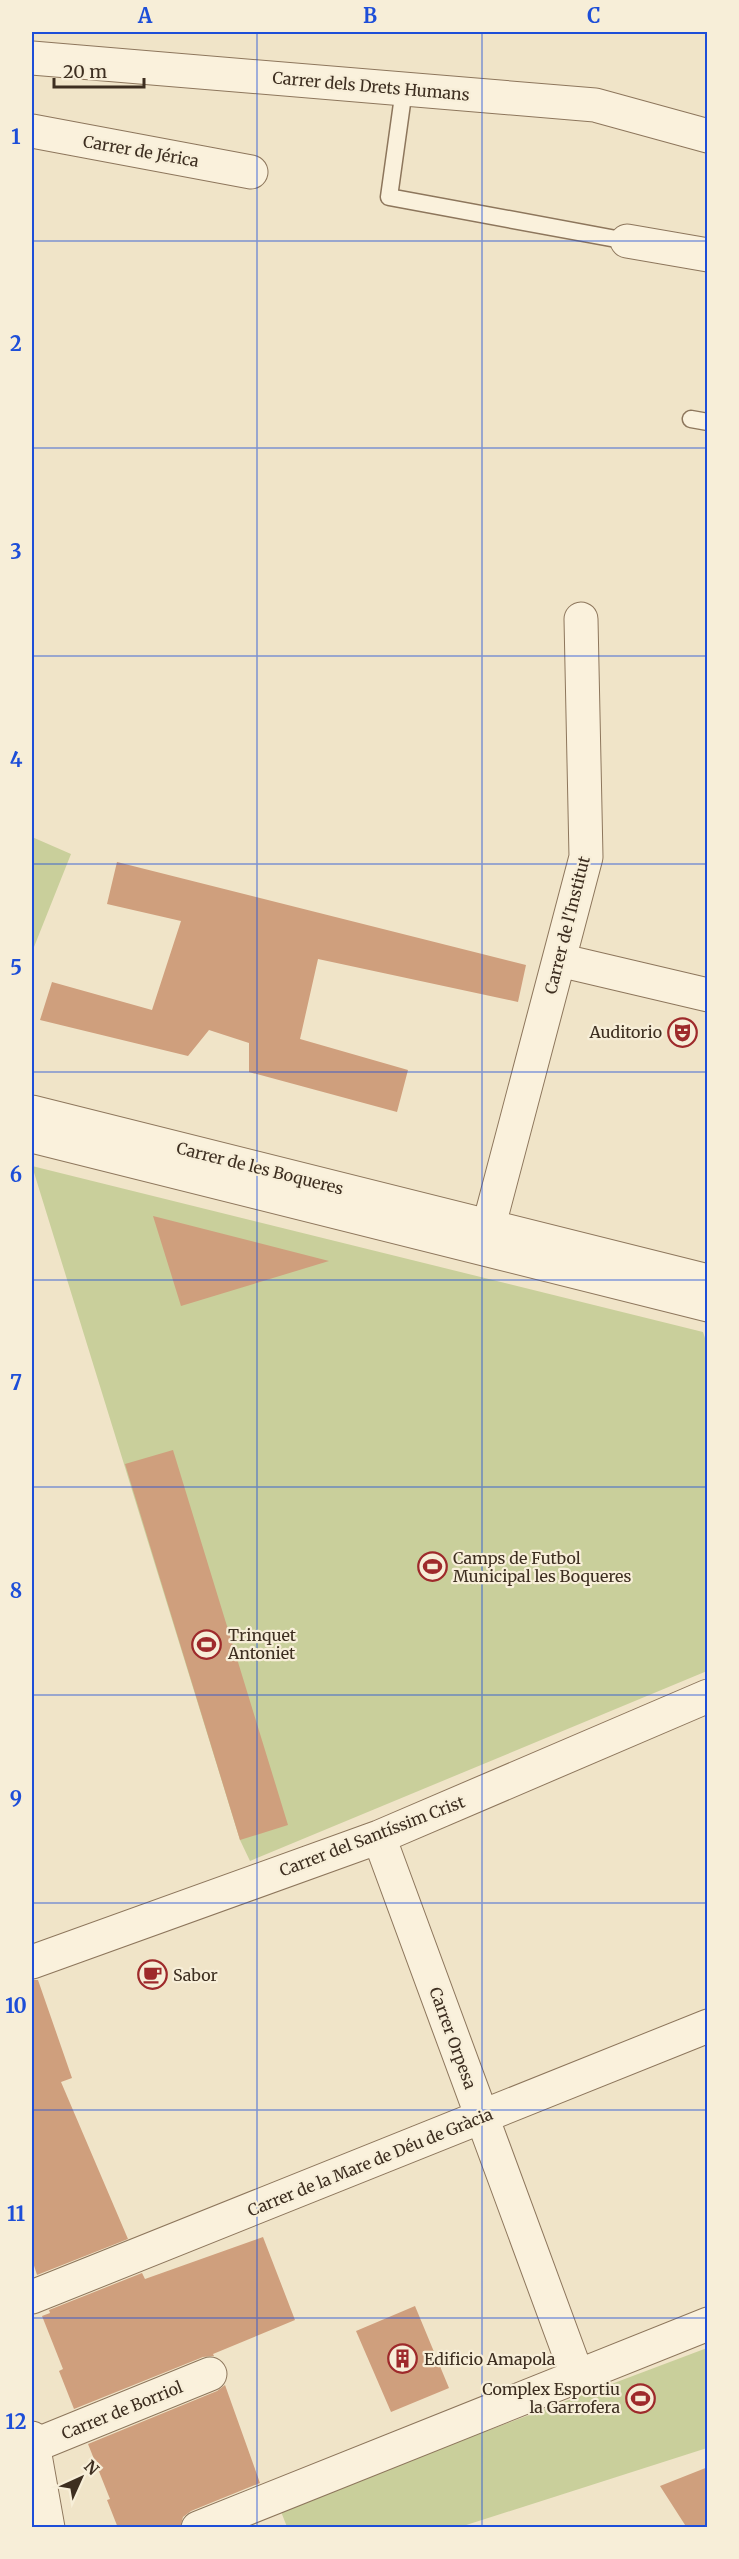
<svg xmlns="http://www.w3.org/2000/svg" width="739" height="2559" viewBox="0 0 739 2559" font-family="Merriweather,serif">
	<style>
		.green { fill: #c9cf9b }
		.building { fill: #cf9f7d }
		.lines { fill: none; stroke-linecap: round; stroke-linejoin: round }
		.service-casing { stroke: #8d765c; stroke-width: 19 }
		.minor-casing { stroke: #8d765c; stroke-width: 35 }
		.tertiary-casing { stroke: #8d765c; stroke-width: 35 }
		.service { stroke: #faf1dc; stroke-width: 16 }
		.minor { stroke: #faf1dc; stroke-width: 33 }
		.tertiary { stroke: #faf1dc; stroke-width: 33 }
		.grid { fill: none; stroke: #1d4ed8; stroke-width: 1.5; stroke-opacity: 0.55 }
		.labels { text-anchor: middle; stroke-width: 4.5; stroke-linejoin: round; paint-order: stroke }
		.street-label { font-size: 16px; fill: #3d2e20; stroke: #f7eed8 }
		.poi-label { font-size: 16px; fill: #3d2e20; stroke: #f7eed8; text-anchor: start }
		.neatline { fill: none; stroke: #1d4ed8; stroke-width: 2 }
		.grid-label { font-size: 20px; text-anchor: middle; font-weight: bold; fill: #1d4ed8 }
	</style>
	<rect width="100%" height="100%" fill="#f0e4c8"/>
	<!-- green -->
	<path class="green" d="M32 837 71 854 32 952Z
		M32 1166 703 1332 708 1347 707 1671 250 1861 240 1840Z
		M707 2348V2448L460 2527H287L280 2509Z"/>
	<!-- building -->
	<path class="building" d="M117 862 526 965 518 1002 318 959 300 1039 408 1070 397 1112 249 1072V1043L209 1030 188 1056 40 1020 52 982 152 1010 181 921 107 904Z
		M153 1216 329 1261 181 1306Z
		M173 1450 288 1825 240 1840 125 1464Z
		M32 1980H38L72 2078 61 2082 128 2239 37 2275 32 2259Z
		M263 2237 295 2320 213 2354 214 2356 203 2357 74 2409 59 2371 63 2369 42 2316 50 2313 49 2310 142 2273 145 2279Z
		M415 2306 449 2388 391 2412 356 2331Z
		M225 2385 260 2483 191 2511 183 2517 180 2528H118L107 2500 110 2499 88 2444 217 2391Z
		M708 2467V2528H687L660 2486Z"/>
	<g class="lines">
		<defs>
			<path id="service" d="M404 89 389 197 627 241
				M691 419 708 422"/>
			<path id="minor" d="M32 58 595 105 708 136
				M32 131 251 172
				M627 241 708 255
				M559 960 708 995
				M489 1225 586 857 581 619
				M379 1837 577 2375
				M32 1962 379 1837 708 1696
				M32 2297 708 2026
				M33 2446 210 2374
				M198 2528 708 2324"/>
			<path id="tertiary" d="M32 1112 708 1281
				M32 1136 708 1305
				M32 2438 48 2528"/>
		</defs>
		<!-- service casing -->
		<use href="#service" class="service-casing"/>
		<!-- minor casing -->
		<use href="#minor" class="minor-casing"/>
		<!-- tertiary casing -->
		<use href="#tertiary" class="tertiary-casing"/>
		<!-- service -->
		<use href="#service" class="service"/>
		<!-- minor -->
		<use href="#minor" class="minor"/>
		<!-- tertiary -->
		<use href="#tertiary" class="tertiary"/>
	</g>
	<!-- grid -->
	<path class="grid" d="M257 32V2528M482 32V2528M32 241H708M32 448H708M32 656H708M32 864H708M32 1072H708M32 1280H708M32 1487H708M32 1695H708M32 1903H708M32 2110H708M32 2318H708"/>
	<!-- icons -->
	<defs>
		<symbol id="theatre-ring" viewBox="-11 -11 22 22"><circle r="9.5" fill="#f7eed8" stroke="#9e2a2b" stroke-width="1.5"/><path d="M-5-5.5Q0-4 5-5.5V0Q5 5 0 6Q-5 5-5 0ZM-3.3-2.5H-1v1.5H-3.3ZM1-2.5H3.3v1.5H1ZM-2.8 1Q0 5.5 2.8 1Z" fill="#9e2a2b"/></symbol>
		<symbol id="stadium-ring" viewBox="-11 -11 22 22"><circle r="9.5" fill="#f7eed8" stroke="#9e2a2b" stroke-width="1.5"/><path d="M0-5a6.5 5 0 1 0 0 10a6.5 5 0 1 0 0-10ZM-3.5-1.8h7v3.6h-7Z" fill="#9e2a2b"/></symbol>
		<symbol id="cafe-ring" viewBox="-11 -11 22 22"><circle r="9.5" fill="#f7eed8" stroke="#9e2a2b" stroke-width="1.5"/><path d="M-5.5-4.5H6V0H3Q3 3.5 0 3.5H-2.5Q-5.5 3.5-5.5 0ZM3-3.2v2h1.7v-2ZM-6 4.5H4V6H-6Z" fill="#9e2a2b"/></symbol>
		<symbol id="building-ring" viewBox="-11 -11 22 22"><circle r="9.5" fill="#f7eed8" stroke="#9e2a2b" stroke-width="1.5"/><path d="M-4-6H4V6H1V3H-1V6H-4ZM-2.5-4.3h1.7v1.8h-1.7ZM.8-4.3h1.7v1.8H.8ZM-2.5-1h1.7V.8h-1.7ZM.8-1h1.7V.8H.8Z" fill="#9e2a2b"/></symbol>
	</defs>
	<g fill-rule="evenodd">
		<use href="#theatre-ring" x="666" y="1016" width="33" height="33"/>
		<use href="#stadium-ring" x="416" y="1550" width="33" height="33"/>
		<use href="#stadium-ring" x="190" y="1628" width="33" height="33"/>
		<use href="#cafe-ring" x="136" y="1958" width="33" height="33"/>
		<use href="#building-ring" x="386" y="2342" width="33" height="33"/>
		<use href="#stadium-ring" x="624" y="2382" width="33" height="33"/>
	</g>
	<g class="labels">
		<!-- street labels -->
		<g class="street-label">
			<text transform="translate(371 86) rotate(5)" y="6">Carrer dels Drets Humans</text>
			<text transform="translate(141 151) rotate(10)" y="6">Carrer de Jérica</text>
			<text transform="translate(567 925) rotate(-76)" y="6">Carrer de l'Institut</text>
			<text transform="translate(260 1168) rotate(14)" y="6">Carrer de les Boqueres</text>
			<text transform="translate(372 1836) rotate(-21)" y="6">Carrer del Santíssim Crist</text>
			<text transform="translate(453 2038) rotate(70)" y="6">Carrer Orpesa</text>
			<text transform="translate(370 2162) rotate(-22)" y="6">Carrer de la Mare de Déu de Gràcia</text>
			<text transform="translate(122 2410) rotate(-22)" y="6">Carrer de Borriol</text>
		</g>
		<!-- poi labels -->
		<g class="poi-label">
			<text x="662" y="1038" text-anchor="end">Auditorio</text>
			<text x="453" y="1564">Camps de Futbol<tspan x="453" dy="18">Municipal les Boqueres</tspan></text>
			<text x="228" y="1641">Trinquet<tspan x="228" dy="18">Antoniet</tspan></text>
			<text x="173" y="1981">Sabor</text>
			<text x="424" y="2365">Edificio Amapola</text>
			<text x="620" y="2395" text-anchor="end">Complex Esportiu<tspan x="620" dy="18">la Garrofera</tspan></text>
		</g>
	</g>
	<!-- border -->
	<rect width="739" height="2559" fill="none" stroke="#f7eed8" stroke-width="66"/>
	<!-- north arrow -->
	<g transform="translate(81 2478) rotate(45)" stroke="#f7eed8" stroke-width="4.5" paint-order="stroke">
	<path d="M0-4.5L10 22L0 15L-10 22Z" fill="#3d2e20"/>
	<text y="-9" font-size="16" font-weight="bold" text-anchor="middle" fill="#3d2e20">N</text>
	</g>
	<!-- scale -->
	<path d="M54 78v9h90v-9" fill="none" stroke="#3d2e20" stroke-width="3"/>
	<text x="63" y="78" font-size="18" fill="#3d2e20" stroke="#f7eed8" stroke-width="4.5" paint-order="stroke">20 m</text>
	<rect x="33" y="33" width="673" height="2493" class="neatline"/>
	<g class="grid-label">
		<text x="145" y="23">A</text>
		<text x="370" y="23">B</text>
		<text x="594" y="23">C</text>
		<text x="16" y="144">1</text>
		<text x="16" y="351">2</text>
		<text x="16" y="559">3</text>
		<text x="16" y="767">4</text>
		<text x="16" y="975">5</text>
		<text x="16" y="1182">6</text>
		<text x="16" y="1390">7</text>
		<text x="16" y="1598">8</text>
		<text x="16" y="1806">9</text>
		<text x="16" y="2013">10</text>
		<text x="16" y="2221">11</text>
		<text x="16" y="2429">12</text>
	</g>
</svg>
